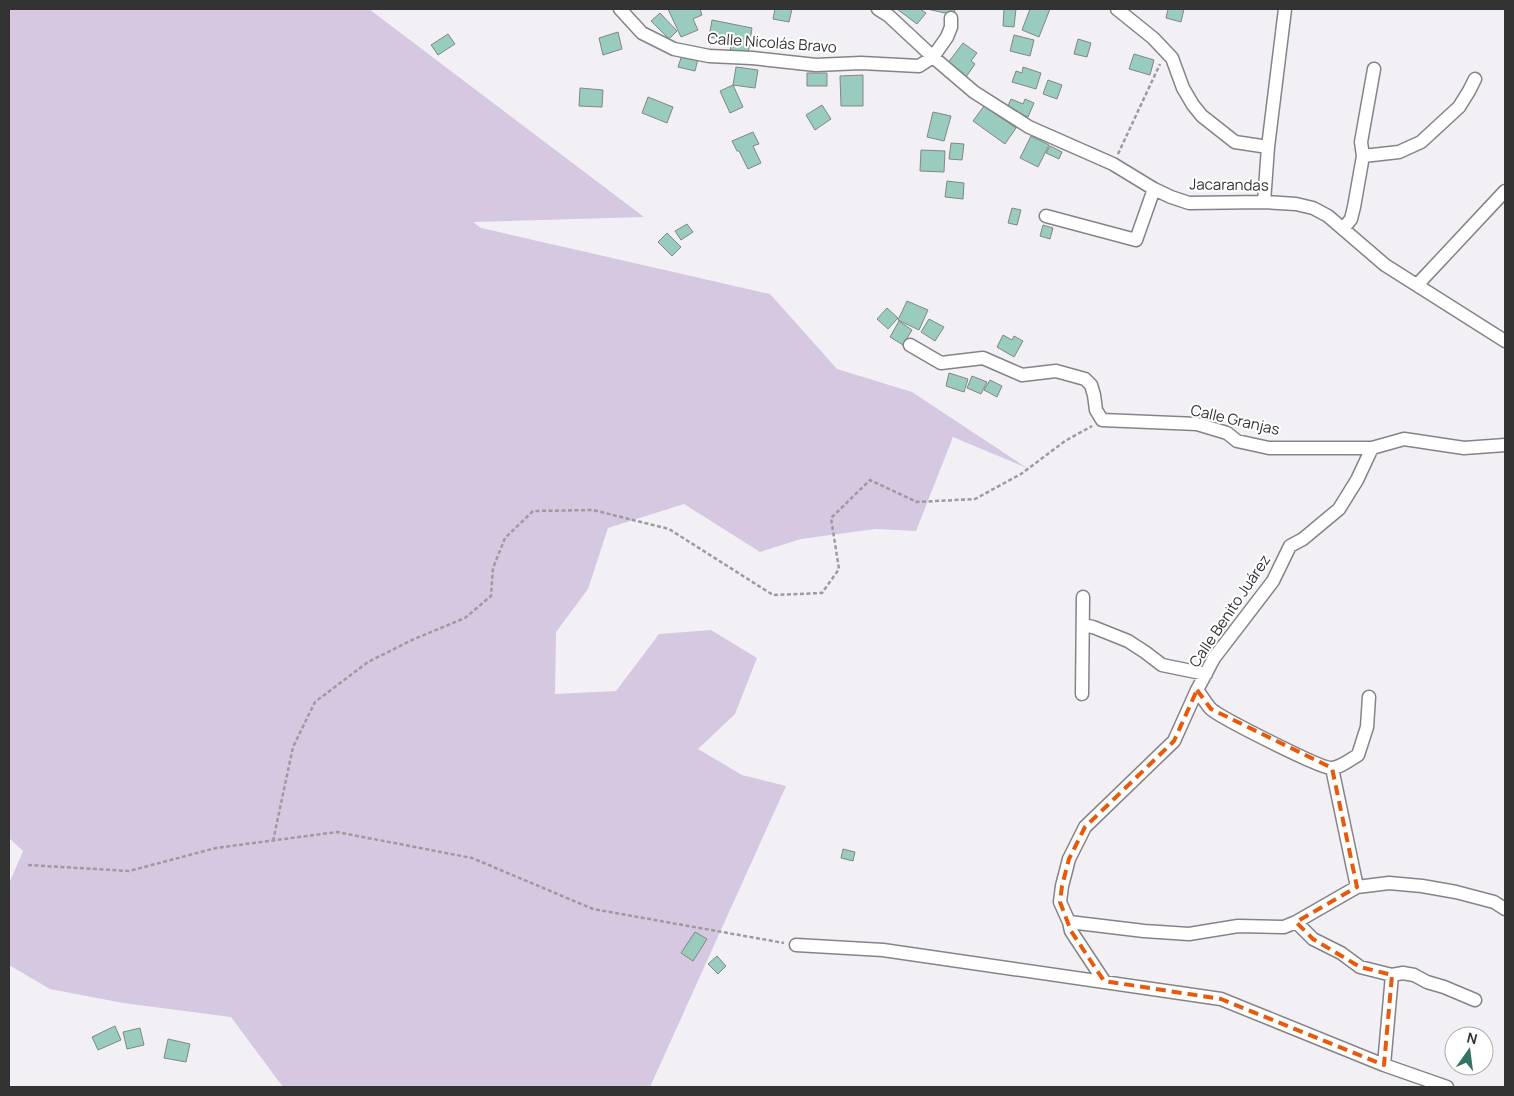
<svg xmlns="http://www.w3.org/2000/svg" width="1514" height="1096" viewBox="0 0 1514 1096" font-family="Manrope,sans-serif">
	<style>
		.green { fill: #d5c8e0 }
		.building { fill: #9acbbf; stroke: #818785 }
		.lines { fill: none; stroke-linecap: round; stroke-linejoin: round }
		.minor-casing { stroke: #858388; stroke-width: 15 }
		.path { stroke: #9d9b9e; stroke-width: 2.5; stroke-dasharray: 4 2.5; stroke-linecap: butt }
		.minor { stroke: #fff; stroke-width: 12 }
		.marked { fill: none; stroke: #e8590c; stroke-width: 4; stroke-dasharray: 10 6; stroke-linejoin: round }
		.labels { text-anchor: middle; stroke-width: 4; stroke-linejoin: round; paint-order: stroke }
		.street-label { font-size: 15px; fill: #323233; stroke: #fff }
	</style>
	<rect width="100%" height="100%" fill="#f3f0f5"/>
	<!-- green -->
	<path class="green" d="M9 9H369L644 217 473 222 481 228 770 294 837 369 912 392 1027 468 953 437 916 531 875 529 801 539 760 552 684 504 608 528 588 589 556 632 555 694 616 691 659 634 711 630 757 658 735 714 698 749 742 775 786 786 650 1087H283L231 1017 123 1003 50 989 9 965V884L23 851 9 838Z"/>
	<!-- building -->
	<path class="building" d="M668 9H700L702 15 693 19 698 30 681 37Z
		M775 9H792L789 22 773 19Z
		M897 9H920L926 13 917 24Z
		M927 9H955L954 15Z
		M1004 9H1016L1014 27 1003 26Z
		M1030 9H1050L1039 37 1022 30Z
		M1168 9H1184L1181 22 1166 18Z
		M660 13 677 31 669 39 651 21Z
		M712 20 752 28 748 54 730 51 732 41 709 37Z
		M618 32 622 49 603 55 599 38Z
		M448 34 455 44 438 55 431 45Z
		M1014 35 1034 40 1030 56 1010 51Z
		M1078 39 1091 43 1087 57 1074 54Z
		M963 43 977 53 971 61 975 64 966 77 947 64Z
		M1134 54 1154 60 1150 75 1129 69Z
		M682 55 698 59 695 71 678 67Z
		M736 67 758 70 755 88 733 85Z
		M1023 67 1041 73 1036 89 1012 82 1016 71 1022 73Z
		M807 73H827V86H807Z
		M863 75V106H841L840 76Z
		M1048 80 1062 85 1057 99 1043 94Z
		M733 85 743 107 730 113 720 91Z
		M580 88 603 90 602 107 579 106Z
		M648 97 673 107 667 123 642 113Z
		M1011 99 1023 104 1025 99 1034 103 1028 117 1007 108Z
		M822 105 831 119 815 130 806 115Z
		M984 106 1016 128 1005 144 973 121Z
		M933 112 951 116 944 141 927 137Z
		M753 132 759 144 753 146 761 163 748 169 739 151H737L732 141Z
		M1031 136 1049 145 1038 167 1020 158Z
		M951 143 964 144 962 160 949 159Z
		M1050 146 1062 152 1059 159 1046 153Z
		M921 150 945 151 944 172 920 171Z
		M947 181 964 183 963 199 945 197Z
		M1012 208 1021 210 1017 225 1008 223Z
		M687 224 693 232 681 240 675 231Z
		M1043 225 1053 228 1050 239 1040 236Z
		M667 233 681 247 672 256 658 242Z
		M907 301 928 310 919 330 898 320Z
		M887 308 898 318 888 329 877 319Z
		M929 319 944 327 935 341 921 332Z
		M899 321 912 330 903 345 890 337Z
		M1003 335 1012 340 1014 336 1023 341 1014 357 997 347Z
		M949 373 968 379 964 392 946 386Z
		M972 376 987 382 981 394 967 388Z
		M990 380 1002 386 997 397 984 390Z
		M843 849 855 852 853 861 841 858Z
		M695 932 707 939 693 961 681 953Z
		M717 956 726 966 718 974 708 964Z
		M115 1026 121 1040 98 1050 92 1037Z
		M140 1028 144 1045 127 1049 123 1032Z
		M168 1039 190 1044 186 1062 164 1058Z"/>
	<g class="lines">
		<defs>
			<path id="minor" d="M620 9 642 33 674 49 709 56 752 58 816 65 861 63 919 66 933 57 947 37 951 27V18
				M878 9 889 16 933 57 974 92 1029 127 1113 164 1154 189 1171 197 1189 203 1264 202 1296 204 1313 208 1328 216 1385 265 1505 341
				M1117 9 1153 38 1172 58 1183 88 1193 105 1202 116 1235 142 1268 147
				M1363 156 1399 152 1421 142 1459 107 1469 91 1475 79
				M1264 202 1268 147 1285 9
				M1046 216 1136 240 1154 189
				M1343 229 1351 219 1354 207 1363 156 1361 142 1374 69
				M1417 285 1505 191
				M910 345 941 363 983 358 1022 375 1056 371 1085 379 1091 385 1094 395 1096 410 1102 420 1197 424 1227 433 1237 441 1269 448H1372L1404 439 1464 448 1505 445
				M1083 625 1093 627 1128 641 1145 652 1162 665 1206 674
				M1197 690C1202 696 1206 704 1211 709 1221 718 1320 768 1331 768 1340 768 1351 759 1358 755L1367 727 1369 697
				M1082 694 1083 597
				M1332 768 1357 887
				M1069 922 1144 931 1189 934 1238 926 1284 927 1296 922 1357 887 1389 883 1422 886 1456 892 1494 902 1505 909
				M1296 922 1313 939 1341 953 1360 967 1392 975 1403 973 1414 975 1427 982 1444 987 1475 1000
				M796 945 883 950 1221 999 1384 1065 1447 1087
				M1104 981 1071 931 1069 922 1060 902 1062 886 1069 859 1085 827 1174 741 1197 690 1214 658 1273 581 1290 546 1303 539 1339 509 1357 480 1372 448
				M1384 1065 1392 975"/>
		</defs>
		<!-- minor casing -->
		<use href="#minor" class="minor-casing"/>
		<!-- path -->
		<path class="path" d="M1118 154 1160 64
			M273 841 293 747 315 702 368 662 412 640 465 618 491 596 493 568 505 538 533 511 593 510 669 529 773 595 822 593 839 569 831 518 870 480 917 502 975 499 1021 474 1065 441 1092 426
			M28 865 129 871 216 848 337 832 472 858 593 909 784 943"/>
		<!-- minor -->
		<use href="#minor" class="minor"/>
	</g>
	<!-- marked area -->
	<path class="marked" d="M1197 690 1211 709 1332 768 1357 887 1296 922 1313 939 1360 967 1392 975 1384 1065 1221 999 1104 981 1071 931 1060 902 1062 886 1069 859 1085 827 1174 741Z"/>
	<g class="labels">
		<!-- street labels -->
		<g class="street-label">
			<text transform="translate(772 43) rotate(4)" y="5">Calle Nicolás Bravo</text>
			<text transform="translate(1229 185) rotate(1)" y="5">Jacarandas</text>
			<text transform="translate(1235 420) rotate(13)" y="5">Calle Granjas</text>
			<text transform="translate(1230 611) rotate(-56)" y="5">Calle Benito Juárez</text>
		</g>
	</g>
	<!-- border -->
	<rect width="1514" height="1096" fill="none" stroke="#323233" stroke-width="20"/>
	<!-- north arrow -->
	<g transform="translate(1469 1051) rotate(14)"><circle r="24" fill="#ffffff" stroke="#adadad"/>
	<path d="M0-4L9 19L0 12L-9 19Z" fill="#317466"/>
	<text y="-8" font-size="14" font-weight="bold" text-anchor="middle" fill="#323233">N</text>
	</g>
</svg>
